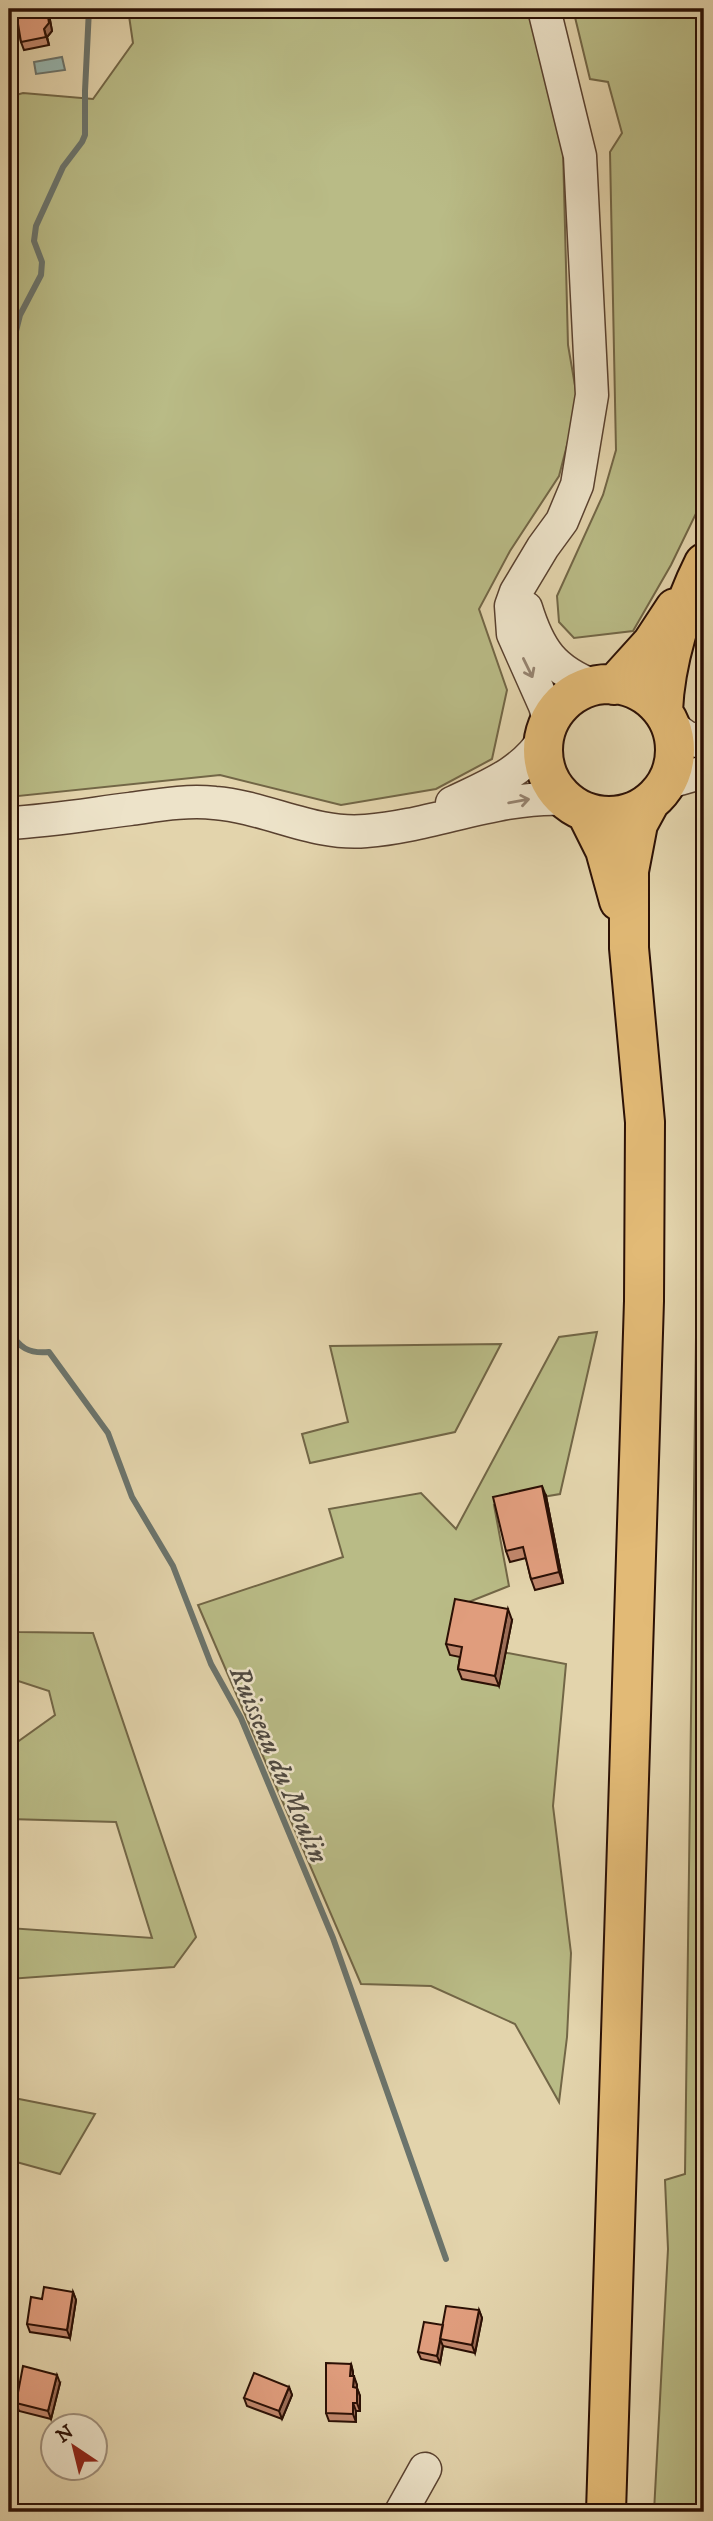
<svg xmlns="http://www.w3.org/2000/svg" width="713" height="2521" viewBox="0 0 713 2521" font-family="'IM FELL DW Pica',serif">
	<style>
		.green { fill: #b9bb86; stroke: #726646; stroke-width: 2 }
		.water { fill: #96b7b1; stroke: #6b746c; stroke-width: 2 }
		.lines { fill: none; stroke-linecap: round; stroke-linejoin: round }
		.stream { stroke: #6b746c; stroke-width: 6 }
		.minor-casing { stroke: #59412f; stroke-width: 35 }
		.major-casing { stroke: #2b1005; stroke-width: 42 }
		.minor { stroke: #ede3c9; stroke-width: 32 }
		.major { stroke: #e2ba76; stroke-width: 38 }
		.wall { fill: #c1876c; stroke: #2b1005; stroke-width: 2 }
		.shaded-wall { fill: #9d6e58; stroke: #2b1005; stroke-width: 2 }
		.building { fill: #e09d7d; stroke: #2b1005; stroke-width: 2 }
		.oneway { stroke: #968471 }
		.labels { text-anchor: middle; stroke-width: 5; stroke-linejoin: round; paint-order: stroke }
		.water-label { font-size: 28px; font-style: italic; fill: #504a41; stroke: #ede3c9 }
	</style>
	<rect width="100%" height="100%" fill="#e3d4ac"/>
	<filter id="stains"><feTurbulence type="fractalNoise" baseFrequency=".00286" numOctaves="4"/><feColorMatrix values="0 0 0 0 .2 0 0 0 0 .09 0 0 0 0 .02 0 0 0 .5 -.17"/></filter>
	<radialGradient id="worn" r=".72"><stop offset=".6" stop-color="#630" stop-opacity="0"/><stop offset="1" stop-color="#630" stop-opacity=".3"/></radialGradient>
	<!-- green -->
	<path class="green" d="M128 9H531L563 149 568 345 578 403 559 476 510 551 479 609 507 690 492 759 436 789 341 805 220 775 9 797V97L23 93 93 99 133 43Z
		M573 9H704V497L671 565 633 631 574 638 559 622 557 596 603 495 616 450 610 152 622 133 608 82 590 79Z
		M597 1332 560 1494 494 1505 509 1586 456 1607 449 1642 566 1664 553 1806 571 1953 567 2037 559 2102 515 2024 431 1986 361 1984 198 1605 343 1557 329 1509 421 1493 456 1529 559 1337Z
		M704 1336V2512H654L668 2249 665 2180 685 2174 696 1337Z
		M501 1344 455 1432 310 1463 302 1434 348 1422 330 1346Z
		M9 1628 19 1632 93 1633 196 1937 174 1967 9 1979V1928L152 1938 116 1822 9 1819V1748L55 1715 49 1691 9 1678Z
		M9 2097 95 2114 60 2174 9 2160Z"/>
	<!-- water -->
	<path class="water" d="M62 57 65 70 36 74 34 62Z"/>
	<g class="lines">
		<!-- stream -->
		<path class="stream" d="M9 359 20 315 41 275 42 262 34 241 36 226 63 167 82 142 85 135V91L89 9
			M9 1330C19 1348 29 1354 49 1352L108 1433 132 1497 173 1566 211 1664 241 1718 333 1938 446 2259"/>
		<defs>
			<path id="minor" d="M544 9 580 156 592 395 577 485 562 521 543 547 516 592 511 606 513 634 545 706 550 723
				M526 608C539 650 553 670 594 686
				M671 726 686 737 704 743
				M666 783 704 772
				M452 803C487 786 523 773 544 739
				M9 823C50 821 90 814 130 809 159 805 186 800 215 803 266 807 315 836 366 831 433 826 500 795 565 799
				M401 2512 425 2469"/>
			<path id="major" d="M543 750a66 66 0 1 1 132 0a66 66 0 1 1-132 0Z
				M614 685 652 643 675 608
				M663 711C665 662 682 607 704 563
				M586 812 605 850 619 901
				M606 2512 644 1301 645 1122 629 948V871L638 824 650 802"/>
		</defs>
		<!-- minor casing -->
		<use href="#minor" class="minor-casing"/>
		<!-- major casing -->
		<use href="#major" class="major-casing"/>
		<!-- minor -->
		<use href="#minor" class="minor"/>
		<!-- major -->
		<use href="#major" class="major"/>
	</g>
	<!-- wall -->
	<path class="wall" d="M13 9H48L52 31 47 37 49 45 24 50 21 42 17 20Z
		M546 1496 563 1583 535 1590 531 1579 526 1558 510 1562 506 1551Z
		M512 1620 499 1686 462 1679 458 1669 460 1657 450 1655 446 1644Z
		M73 2292 76 2300 70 2338 30 2332 27 2324 42 2299Z
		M479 2310 482 2318 475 2353 443 2346 440 2363 421 2359 418 2352 443 2325Z
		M351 2364 353 2372V2376L357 2385V2388L360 2396V2411H356V2422L329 2421 326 2413Z
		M60 2383 51 2419 19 2411 16 2403Z
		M289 2387 292 2395 282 2419 247 2406 244 2398Z"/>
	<!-- shaded-wall -->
	<path class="shaded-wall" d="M47 9H48L52 31 47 37 49 45 44 29Z
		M542 1486 546 1496 563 1583 559 1572Z
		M508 1609 512 1620 499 1686 495 1676Z
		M73 2292 76 2300 70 2338 67 2330Z
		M479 2310 482 2318 475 2353 472 2345Z
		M443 2325 440 2339 443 2346 440 2363 437 2356Z
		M351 2364 353 2372V2384L350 2376Z
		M57 2375 60 2383 51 2419 48 2411Z
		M354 2376 357 2385 356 2396 353 2387Z
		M289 2387 292 2395 282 2419 279 2411Z
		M357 2388 360 2396V2411L357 2403Z
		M353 2403 356 2411V2422L353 2414Z"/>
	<!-- building -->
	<path class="building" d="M13 9H47L49 23 44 29 46 37 21 42 16 12H14Z
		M542 1486 559 1572 531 1579 523 1547 506 1551 493 1497Z
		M455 1599 508 1609 495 1676 458 1669 462 1647 446 1644Z
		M44 2287 73 2292 67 2330 27 2324 31 2297 42 2299Z
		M446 2306 479 2310 472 2345 440 2339Z
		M424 2322 443 2325 437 2356 418 2352Z
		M326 2363 351 2364 350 2376H354L353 2387 357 2388V2403H353V2414L326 2413Z
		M23 2366 57 2375 48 2411 16 2403Z
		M254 2373 289 2387 279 2411 244 2398Z"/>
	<!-- one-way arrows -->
	<defs><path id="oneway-shaft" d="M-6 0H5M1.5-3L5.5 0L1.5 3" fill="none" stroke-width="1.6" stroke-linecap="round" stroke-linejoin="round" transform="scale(1.75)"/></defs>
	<g class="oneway">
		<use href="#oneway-shaft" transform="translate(528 668) rotate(64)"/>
		<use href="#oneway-shaft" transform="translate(519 801) rotate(-10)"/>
	</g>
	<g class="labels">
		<!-- water labels -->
		<g class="water-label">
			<text transform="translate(280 1764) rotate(67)" y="10">Ruisseau du Moulin</text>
		</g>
	</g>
	<!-- margin -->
	<rect width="713" height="2521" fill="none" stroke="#e3d4ac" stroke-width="35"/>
	<rect x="10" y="10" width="692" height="2500" fill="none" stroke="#2b1005" stroke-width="3.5"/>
	<rect x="18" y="18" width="678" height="2486" fill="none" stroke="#2b1005" stroke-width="2"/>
	<!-- north arrow -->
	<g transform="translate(74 2447) rotate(325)"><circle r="33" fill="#ede3c9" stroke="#9f8f7b" stroke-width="2"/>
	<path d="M0-5L12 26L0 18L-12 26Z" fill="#8f2418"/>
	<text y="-10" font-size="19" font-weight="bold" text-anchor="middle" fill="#2b1005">N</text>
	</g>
	<rect width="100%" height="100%" filter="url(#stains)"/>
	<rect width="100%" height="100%" fill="url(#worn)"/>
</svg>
